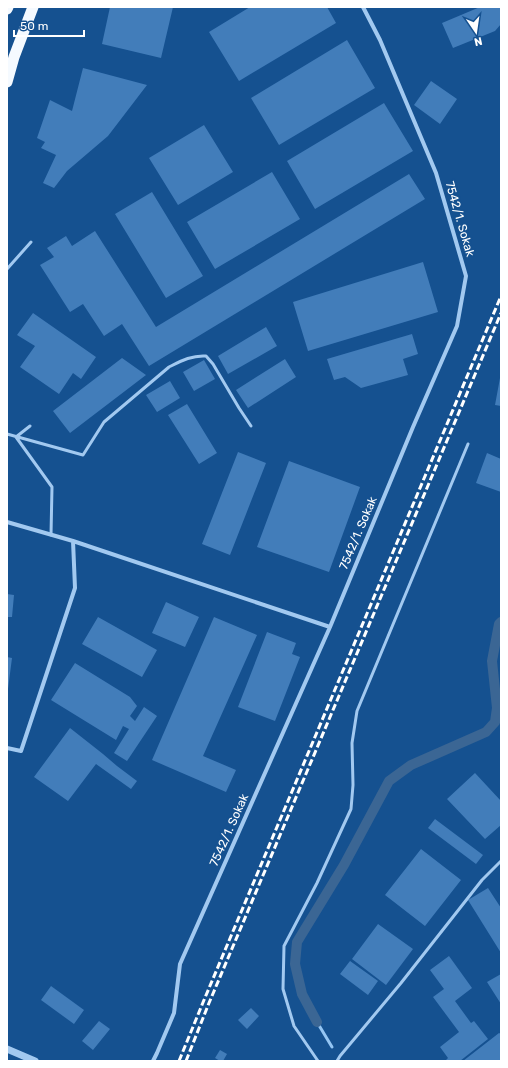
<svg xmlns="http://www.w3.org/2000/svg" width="508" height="1068" viewBox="0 0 508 1068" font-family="Rubik,sans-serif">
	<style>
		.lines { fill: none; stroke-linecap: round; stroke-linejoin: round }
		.stream { stroke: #94c5f3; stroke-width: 3 }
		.canal { stroke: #3b6694; stroke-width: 10 }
		.building { fill: #427dba }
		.service { stroke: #a2c9f0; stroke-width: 3 }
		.minor { stroke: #a2c9f0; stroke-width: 4 }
		.tertiary { stroke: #a2c9f0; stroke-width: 7 }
		.trunk { stroke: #f5faff; stroke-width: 11 }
		.rail { stroke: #fff; stroke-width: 3; stroke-dasharray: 7 3; stroke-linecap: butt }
		.labels { text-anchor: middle; stroke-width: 4; stroke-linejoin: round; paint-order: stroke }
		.street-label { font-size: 12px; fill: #fff; stroke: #155190 }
	</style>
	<rect width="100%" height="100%" fill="#155190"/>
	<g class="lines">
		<!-- stream -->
		<path class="stream" d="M317 1022 332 1047"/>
		<!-- canal -->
		<path class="canal" d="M317 1022 302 994 295 964 297 942 344 865 389 781 411 765 486 732 495 722 497 708 492 661 499 624 501 622"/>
	</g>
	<!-- building -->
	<path class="building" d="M110 7H173L161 58 102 44Z
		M250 7H327L336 23 239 81 209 32Z
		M480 7H501V24L495 31 453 48 442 23Z
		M347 40 375 88 279 145 251 98Z
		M83 68 147 85 108 136 67 171 54 188 43 183 56 155 41 148 45 142 37 138 50 100 72 111Z
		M431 81 457 99 440 124 414 105Z
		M384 103 413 151 315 209 287 161Z
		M204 125 233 172 178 205 149 158Z
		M272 172 300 219 215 269 187 222Z
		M409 174 425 199 149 366 122 324 104 336 83 304 70 312 40 265 54 257 47 248 66 236 72 246 95 231 156 327Z
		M152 192 203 276 166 298 115 214Z
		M423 262 438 312 308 351 293 302Z
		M33 313 96 357 81 379 73 373 59 394 20 367 35 346 17 335Z
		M266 327 277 346 228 374 218 356Z
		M412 334 418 354 403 359 408 375 361 388 345 377 334 380 327 359Z
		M122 358 146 375 70 433 53 411Z
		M285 359 296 377 248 408 236 390Z
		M204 360 215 379 194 391 183 372Z
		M500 378H501V406L495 405Z
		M170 381 180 398 157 412 146 395Z
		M187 404 217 453 199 464 168 415Z
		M238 452 266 463 230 555 202 544Z
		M487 453 501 459V492L476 483Z
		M289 461 360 487 329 572 257 547Z
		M7 594 14 595 12 617H7Z
		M166 602 199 617 185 647 152 633Z
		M98 617 157 650 142 677 82 644Z
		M214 617 257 635 203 756 236 770 226 792 152 760Z
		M267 632 296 643 292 654 300 657 275 721 238 707Z
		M7 657 12 658 8 689H7Z
		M75 663 130 697 137 706 130 716 135 721 144 707 157 716 127 761 114 753 129 729 123 726 116 740 51 700Z
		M70 728 103 754 117 766 137 781 131 789 96 764 68 801 34 777Z
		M475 773 501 801V825L485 839 447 799Z
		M435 819 483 855 476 864 428 828Z
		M421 849 461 880 425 926 385 895Z
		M488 888 501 908V953L468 900Z
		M378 924 413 949 386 985 352 959Z
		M449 956 472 988 455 1001 471 1023 474 1021 488 1039 460 1061H445L448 1058 440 1047 459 1032 433 997 444 989 430 970Z
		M350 961 378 981 368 995 340 974Z
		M501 974V1004L487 982Z
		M51 986 84 1010 74 1024 41 1000Z
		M251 1008 259 1016 247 1029 238 1020Z
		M99 1021 110 1029 93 1050 82 1041Z
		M499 1033 501 1034V1061H463Z
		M220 1050 227 1054 223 1061H220L215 1058Z"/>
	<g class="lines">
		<!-- service -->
		<path class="service" d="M7 269 31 242
			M30 426 16 437 52 487 51 535
			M7 434 83 455 104 422 169 367C181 361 192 355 206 356L213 364 239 408 251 426
			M318 1061 294 1026 283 989 284 946 317 883 351 809 353 785 352 743 357 711 468 444
			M337 1061 340 1056 401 983 482 880 501 861"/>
		<!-- minor -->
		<path class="minor" d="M7 522 73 541 330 627
			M7 748 21 751 75 588 73 541
			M153 1061 157 1053 174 1013 180 964 330 627 413 427 457 326 466 276 436 173 380 40 363 7"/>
		<!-- tertiary -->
		<path class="tertiary" d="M7 1049 35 1061"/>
		<!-- trunk -->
		<path class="trunk" d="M7 9 8 7
			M7 82 14 57 33 7"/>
		<!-- rail -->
		<path class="rail" d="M179 1061 204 1000 501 296
			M186 1061 209 1003 501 313"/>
	</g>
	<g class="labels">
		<!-- street labels -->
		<g class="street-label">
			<text transform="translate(460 219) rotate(74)" y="4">7542/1. Sokak</text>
			<text transform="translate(358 533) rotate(-67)" y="4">7542/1. Sokak</text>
			<text transform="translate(229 830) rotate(-66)" y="4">7542/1. Sokak</text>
		</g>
	</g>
	<!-- border -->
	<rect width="508" height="1068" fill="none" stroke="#ffffff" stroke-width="16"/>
	<!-- north arrow -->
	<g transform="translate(476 32) rotate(167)" stroke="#155190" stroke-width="3" paint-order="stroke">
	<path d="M0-3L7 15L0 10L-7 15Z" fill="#ffffff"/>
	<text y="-6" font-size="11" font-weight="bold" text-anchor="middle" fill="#ffffff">N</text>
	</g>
	<!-- scale -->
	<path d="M14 30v6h70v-6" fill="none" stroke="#ffffff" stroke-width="2"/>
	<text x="20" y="30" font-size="12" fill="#ffffff" stroke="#155190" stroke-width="3" paint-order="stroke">50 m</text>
</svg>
